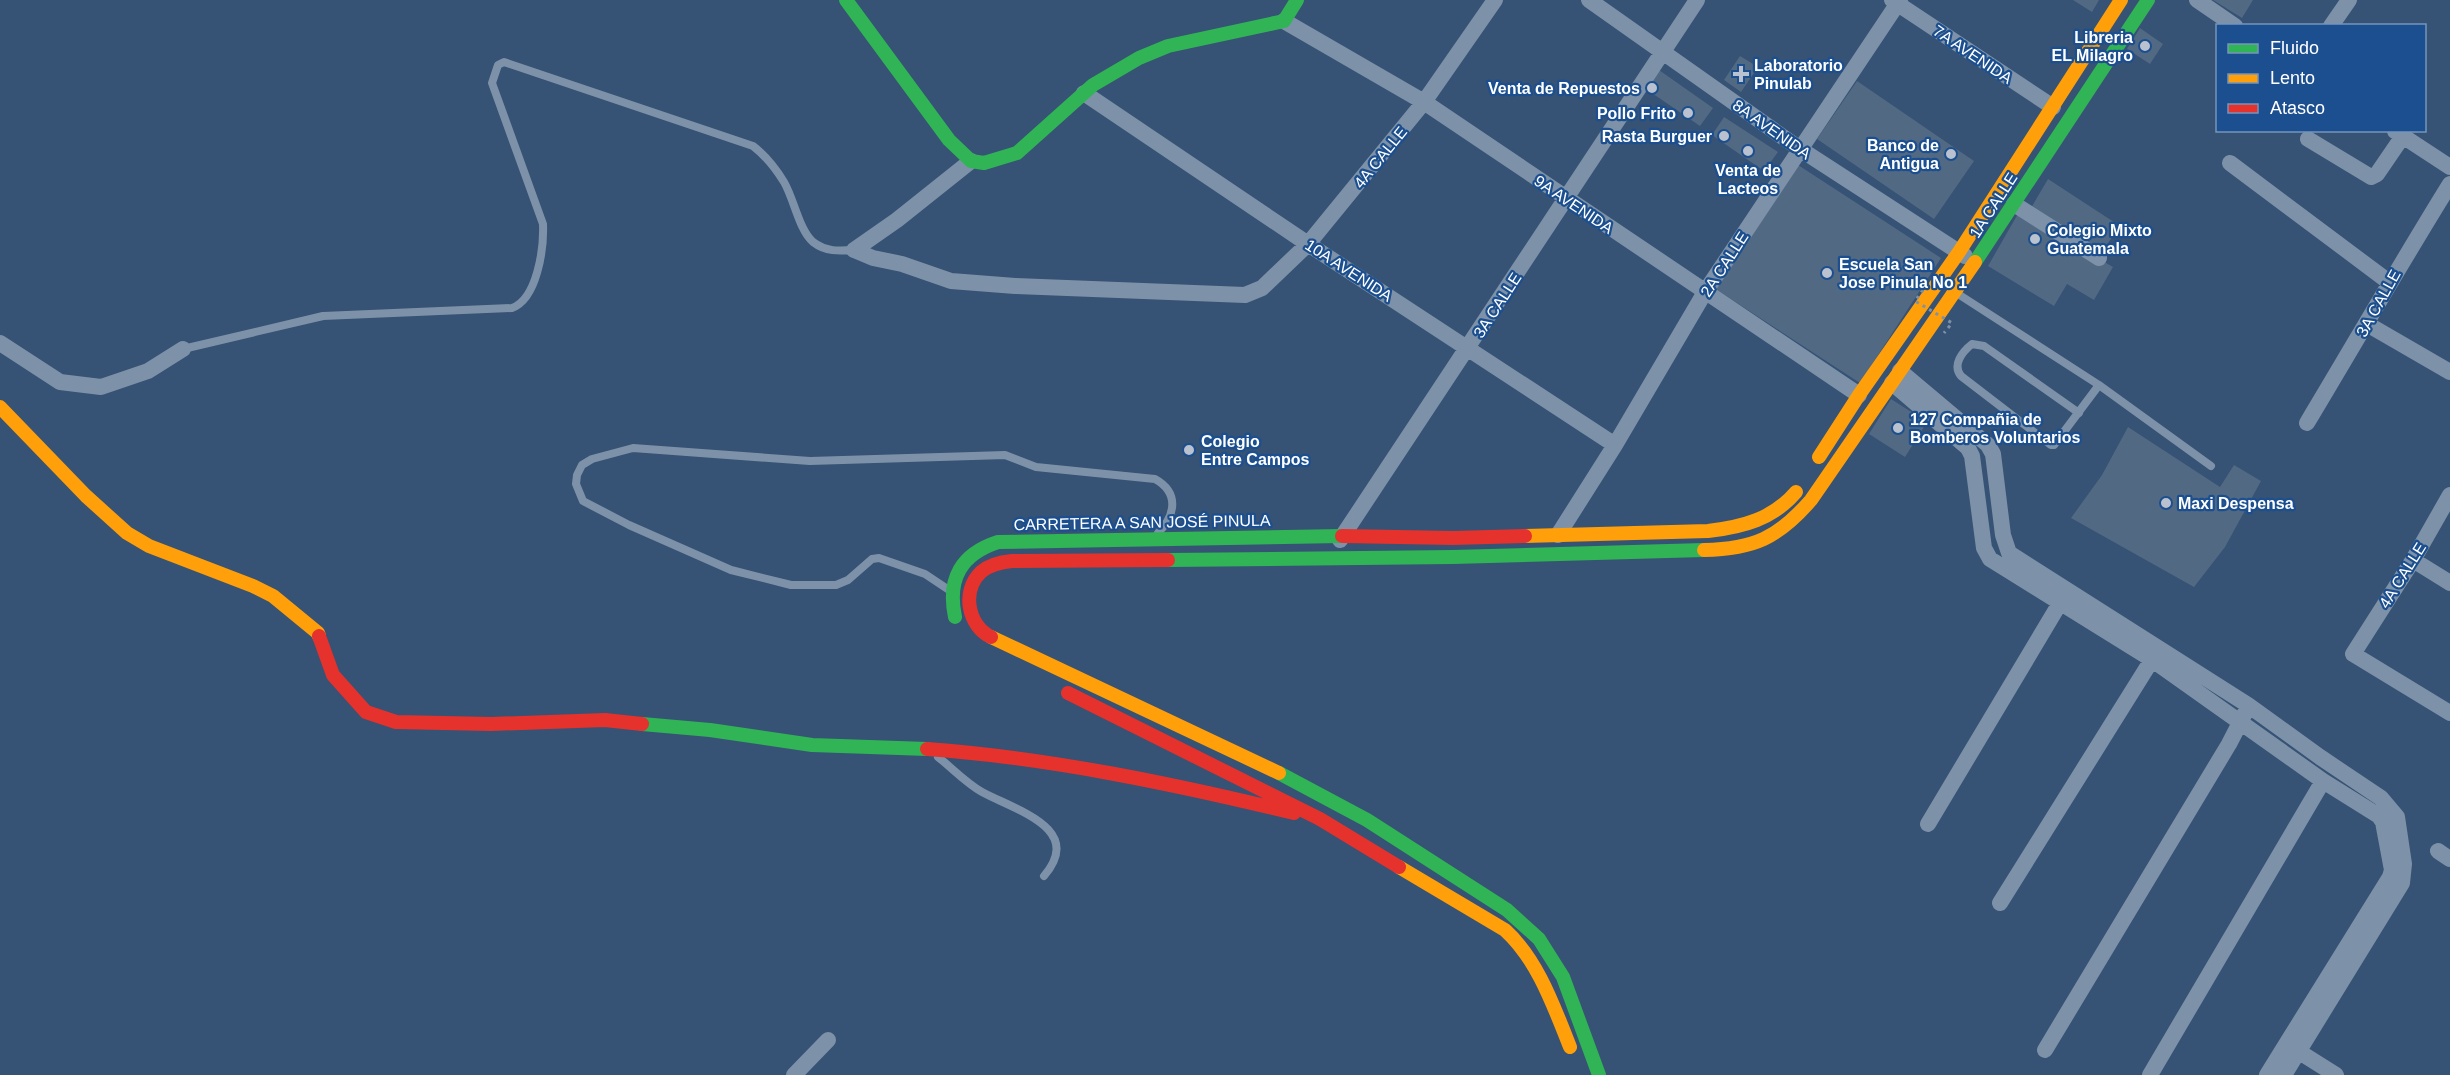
<svg xmlns="http://www.w3.org/2000/svg" width="2450" height="1075" viewBox="0 0 2450 1075" font-family="Helvetica,sans-serif">
	<style>
		.building { fill: #526984 }
		.lines { fill: none; stroke-linecap: round; stroke-linejoin: round }
		.lane { stroke: #7d92a8; stroke-width: 8 }
		.street { stroke: #7d92a8; stroke-width: 16 }
		.fast { stroke: #30b455; stroke-width: 14 }
		.slow { stroke: #ff9f0a; stroke-width: 14 }
		.jam { stroke: #e5322d; stroke-width: 14 }
		.path-bridge { stroke: #7d92a8; stroke-width: 3; stroke-dasharray: 3 4.5; stroke-linecap: butt }
		.poi-dot { fill: #b9c2ce; stroke: #1b4f8f; stroke-width: 2 }
		.labels { text-anchor: middle; stroke-width: 4.5; stroke-linejoin: round; paint-order: stroke }
		.poi-label { font-size: 16px; font-weight: bold; fill: #fff; stroke: #1b4f8f; text-anchor: start }
		.street-label { font-size: 16px; fill: #fff; stroke: #1b4f8f }
	</style>
	<rect width="100%" height="100%" fill="#365274"/>
	<!-- building -->
	<path class="building" d="M2073 0H2099L2092 12Z
		M2213 0H2253L2242 18Z
		M2140 28 2163 44 2150 64 2127 49Z
		M1740 56 1758 67 1741 92 1724 80Z
		M1659 70 1713 108 1700 126 1646 89Z
		M1857 81 1974 161 1934 219 1817 139Z
		M1724 117 1778 152 1764 171 1712 135Z
		M1795 163 1941 258 1860 383 1714 288Z
		M2048 179 2120 226 2101 253 2031 208Z
		M2019 212 2113 267 2094 300 2067 284 2054 306 1988 266Z
		M1891 399 1927 422 1905 457 1869 434Z
		M2128 427 2220 487 2234 465 2261 481 2225 547 2194 587 2071 518 2102 475Z"/>
	<g class="lines">
		<!-- lane -->
		<path class="lane" d="M1958 294 2099 385 2211 466
			M183 349 323 316 512 308C537 299 544 249 543 224L492 83 498 65 504 62 753 146C766 156 776 169 784 182 794 199 799 230 813 242 826 252 839 251 854 250
			M2079 413 1984 346 1972 344C1962 352 1952 365 1961 376L2051 445H2054L2099 385
			M949 590 925 574 879 558 872 559 848 580 836 585H791L731 570 629 525 583 501 576 484 577 475 582 465 592 459 633 448 810 461 1005 455 1036 467 1155 479C1180 493 1175 516 1158 533
			M938 757C952 768 966 783 982 792 1015 810 1085 828 1044 876"/>
		<!-- street -->
		<path class="street" d="M1589 0 1800 149 1965 256
			M1892 0 2053 107
			M2197 0 2235 26
			M1284 21 1424 102 1859 395
			M2331 26 2349 0
			M1084 93 1308 244 1615 445
			M2395 131 2450 167
			M2308 139 2371 177 2377 174 2403 136
			M2230 163 2389 282
			M2014 204 2099 258
			M854 250 873 258 902 264 951 281 1015 286 1245 295 1262 288 1308 244 1424 102 1495 0
			M854 250 897 220 971 161
			M2367 324 2450 372
			M0 343 60 382 101 387 148 371 183 349
			M1900 371 1988 445 1993 454 2003 535 2009 553 2248 705 2320 757 2381 798 2397 817 2404 864 2402 883 2284 1075
			M1892 383 1968 448 1972 456 1984 548 1990 559 2151 659 2323 781 2379 816 2383 822 2392 870 2390 877 2267 1075
			M2307 423C2355 343 2401 263 2450 184
			M2450 495 2413 560 2353 654 2450 713
			M1558 535 1615 445 1705 292 1900 0
			M1340 540 1697 0
			M2413 560 2450 583
			M1928 824 2060 603
			M2438 851 2450 859
			M2000 903 2158 650
			M2290 1046 2336 1075
			M2045 1050 2229 744 2245 713
			M794 1075 828 1040
			M2150 1075 2323 781"/>
		<!-- fast -->
		<path class="fast" d="M846 0 949 140 971 161 984 163 1017 153 1093 85 1139 58 1168 46 1284 21 1297 0
			M1975 262 2148 0
			M1168 560 1453 557 1704 550
			M955 617C947 579 961 554 998 542L1342 536
			M642 724 710 730 812 745 927 749
			M1279 773 1367 820 1507 910 1539 939 1563 977 1599 1075"/>
		<!-- slow -->
		<path class="slow" d="M0 407 86 496 127 533 149 546 253 586 273 596 318 633 319 636
			M1819 457 1859 395 1959 252 2121 0
			M1525 536 1708 531C1743 527 1773 519 1796 492
			M1704 550C1754 549 1778 538 1811 500L1975 262
			M991 637 1279 773
			M1399 867 1505 930C1538 960 1554 1007 1570 1047"/>
		<!-- jam -->
		<path class="jam" d="M1342 536 1453 538 1525 536
			M319 636 333 675 366 712 396 722 491 724 605 720 642 724
			M991 637C968 626 961 591 981 572 989 565 1001 562 1012 561L1168 560
			M1068 693 1320 819 1399 867
			M927 749C1050 758 1174 784 1294 813"/>
		<!-- path-bridge -->
		<path class="path-bridge" d="M1923 290 1915 301 1952 323 1944 333"/>
	</g>
	<!-- markers -->
	<g class="poi-dot">
		<circle cx="2145" cy="46" r="6"/>
		<path d="M1738 65h6v6h6v6h-6v6h-6v-6h-6v-6h6z"/>
		<circle cx="1652" cy="88" r="6"/>
		<circle cx="1688" cy="113" r="6"/>
		<circle cx="1724" cy="136" r="6"/>
		<circle cx="1748" cy="151" r="6"/>
		<circle cx="1951" cy="154" r="6"/>
		<circle cx="2035" cy="239" r="6"/>
		<circle cx="1827" cy="273" r="6"/>
		<circle cx="1898" cy="428" r="6"/>
		<circle cx="1189" cy="450" r="6"/>
		<circle cx="2166" cy="503" r="6"/>
	</g>
	<g class="labels">
		<!-- poi labels -->
		<g class="poi-label">
			<text x="2133" y="43" text-anchor="end">Libreria<tspan x="2133" dy="18">EL Milagro</tspan></text>
			<text x="1754" y="71">Laboratorio<tspan x="1754" dy="18">Pinulab</tspan></text>
			<text x="1640" y="94" text-anchor="end">Venta de Repuestos</text>
			<text x="1676" y="119" text-anchor="end">Pollo Frito</text>
			<text x="1712" y="142" text-anchor="end">Rasta Burguer</text>
			<text x="1939" y="151" text-anchor="end">Banco de<tspan x="1939" dy="18">Antigua</tspan></text>
			<text x="1748" y="176" text-anchor="middle">Venta de<tspan x="1748" dy="18">Lacteos</tspan></text>
			<text x="2047" y="236">Colegio Mixto<tspan x="2047" dy="18">Guatemala</tspan></text>
			<text x="1839" y="270">Escuela San<tspan x="1839" dy="18">Jose Pinula No 1</tspan></text>
			<text x="1910" y="425">127 Compañia de<tspan x="1910" dy="18">Bomberos Voluntarios</tspan></text>
			<text x="1201" y="447">Colegio<tspan x="1201" dy="18">Entre Campos</tspan></text>
			<text x="2178" y="509">Maxi Despensa</text>
		</g>
		<!-- street labels -->
		<g class="street-label">
			<text transform="translate(1973 54) rotate(34)" y="6">7A AVENIDA</text>
			<text transform="translate(1772 129) rotate(35)" y="6">8A AVENIDA</text>
			<text transform="translate(1380 157) rotate(-51)" y="6">4A CALLE</text>
			<text transform="translate(1574 204) rotate(34)" y="6">9A AVENIDA</text>
			<text transform="translate(1993 205) rotate(-57)" y="6">1A CALLE</text>
			<text transform="translate(1724 264) rotate(-57)" y="6">2A CALLE</text>
			<text transform="translate(1349 270) rotate(33)" y="6">10A AVENIDA</text>
			<text transform="translate(2378 303) rotate(-61)" y="6">3A CALLE</text>
			<text transform="translate(1497 305) rotate(-57)" y="6">3A CALLE</text>
			<text transform="translate(1142 522) rotate(-1)" y="6">CARRETERA A SAN JOSÉ PINULA</text>
			<text transform="translate(2402 575) rotate(-58)" y="6">4A CALLE</text>
		</g>
	</g>
	<!-- legend -->
	<rect x="2216" y="24" width="210" height="108" fill="#1b4f8f" stroke="#7695bc" stroke-width="1.5"/>
	<rect x="2228" y="44" width="30" height="9" fill="#30b455" stroke="#7695bc" stroke-width="1.5"/>
	<text x="2270" y="54" font-size="18" fill="#ffffff">Fluido</text>
	<rect x="2228" y="74" width="30" height="9" fill="#ff9f0a" stroke="#7695bc" stroke-width="1.5"/>
	<text x="2270" y="84" font-size="18" fill="#ffffff">Lento</text>
	<rect x="2228" y="104" width="30" height="9" fill="#e5322d" stroke="#7695bc" stroke-width="1.5"/>
	<text x="2270" y="114" font-size="18" fill="#ffffff">Atasco</text>
</svg>
